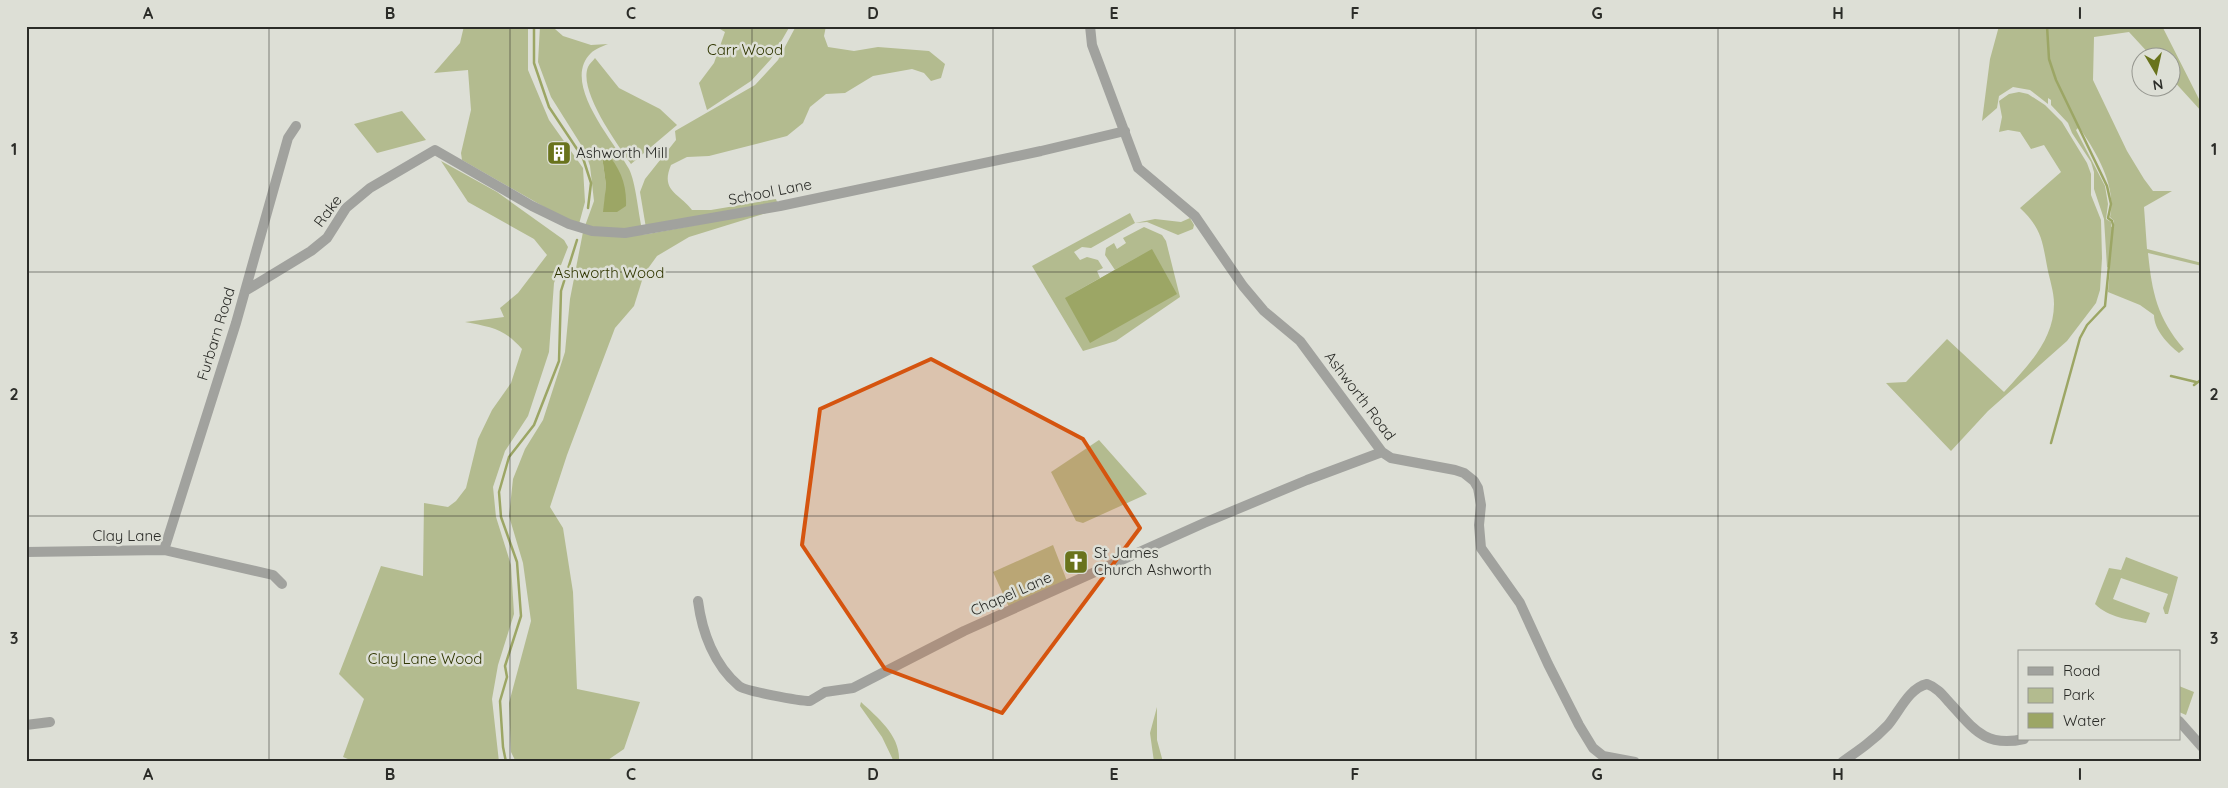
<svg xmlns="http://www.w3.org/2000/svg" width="2228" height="788" viewBox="0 0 2228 788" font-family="Quicksand,sans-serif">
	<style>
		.green { fill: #b3bb8f; fill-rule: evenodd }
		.water { fill: #9ca665 }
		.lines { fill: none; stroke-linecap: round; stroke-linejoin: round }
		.stream { stroke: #9ca665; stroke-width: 2.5 }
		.minor { stroke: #a1a29e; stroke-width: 10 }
		.marked { fill: #d5540f; fill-opacity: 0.2; stroke: #d5540f; stroke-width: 4; stroke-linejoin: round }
		.grid { fill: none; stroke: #2b2c28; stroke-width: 1; stroke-opacity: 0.55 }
		.labels { text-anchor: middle; stroke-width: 5; stroke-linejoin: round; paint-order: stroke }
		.park-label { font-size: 15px; fill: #303601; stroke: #dddfd6 }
		.poi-label { font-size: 15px; fill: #2b2c28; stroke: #dddfd6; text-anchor: start }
		.street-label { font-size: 15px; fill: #2b2c28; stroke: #dddfd6 }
		.neatline { fill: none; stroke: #2b2c28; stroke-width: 2 }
		.grid-label { font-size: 16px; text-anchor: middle; font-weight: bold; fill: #2b2c28 }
	</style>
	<rect width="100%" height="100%" fill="#dddfd6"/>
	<!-- green -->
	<path class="green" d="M464 26H528V70L549 120 583 168 585 202 579 224 560 216 462 160 461 153 471 110 468 70 434 73 460 43Z
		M540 26H555V29L563 36 591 45 608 44C603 46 595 49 591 53 560 83 615 142 629 169 636 183 638 212 642 229L621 230 585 226 594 201 590 166 585 151 551 97 538 62ZM602 156 617 212H604L606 185Z
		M715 26H790L771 59 751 81 707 110 699 83 714 63 725 32Z
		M796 26H826L824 36 828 47 854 51 878 47 929 51 945 64 941 78 931 81 924 73 912 69 873 76 845 93 826 94 810 107 803 123 787 136 709 156 687 157 671 165C660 191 679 193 692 210H711L776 199 777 202 646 228 640 192 645 179 676 140 675 131 755 85 778 60Z
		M1999 26H2162L2202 105V112L2171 78 2170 58 2152 57 2129 32 2094 37 2093 80 2127 151 2144 179 2153 191H2172L2144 207 2147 249 2202 263V266L2148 253C2152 292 2157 318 2184 349L2179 353C2168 344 2154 330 2154 315L2140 305 2108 292 2110 268 2107 267 2104 219 2094 189V172L2091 162 2072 133 2068 123 2051 105V100L2048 98V104L2030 90 2013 87 1999 96 1997 108 1982 121 1990 59ZM2079 127C2096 152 2117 186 2110 217L2114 221V227H2111V222L2106 219 2108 204 2105 186 2076 130Z
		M595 58 619 88 660 109 677 125 631 164C618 145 578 91 588 67 589 64 593 61 595 58Z
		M2019 92 2028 94 2045 105 2062 122 2087 163 2091 174V195L2101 220 2102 258 2100 290 2096 303 2067 341 1988 411 1951 451 1886 383 1906 382 1947 339 2004 392C2027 367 2054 340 2054 304 2054 291 2049 278 2047 266 2042 239 2041 228 2020 208L2061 172 2044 145 2031 149 2020 132 2008 130 1999 132 2002 117 1999 101 2009 94Z
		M402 111 426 140 377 153 354 124Z
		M441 161 497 192 564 240 568 247 554 283 549 352 528 416 505 451 493 487 496 517 511 565 514 614 498 665 492 699 499 762H355L343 757 364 699 339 674 381 566 423 576 424 503 448 507 456 501 466 488 478 439 492 410 511 383 522 349C504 328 490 327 465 322L504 317 500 308 518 293 547 255 534 239 468 202Z
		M776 210 689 237 657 256 644 274 634 306 615 328 567 455 550 507 563 528 573 592 577 689 640 702 624 749 605 762 576 759V762H516L511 752 509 703 531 621 523 563 509 516 513 479 525 449 543 420 565 352 570 299 583 232 619 237 648 234Z
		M1130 213 1135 223 1155 219 1181 222 1190 218 1194 225 1193 229 1178 235 1147 222 1135 223 1091 248 1082 247 1074 252 1080 260 1087 257 1098 260 1103 268 1097 271 1100 278 1065 298 1152 249 1115 270 1105 255 1106 248 1114 243 1117 249 1126 243 1123 238 1144 227 1162 235 1166 241 1180 297 1116 341 1083 351 1032 266Z
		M1099 440 1147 494 1083 523 1076 521 1051 472Z
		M1053 545 1067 581 1009 607 993 572Z
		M2126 557 2178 577 2168 614H2165L2163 608 2168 594 2121 578 2113 599 2150 613 2146 623C2128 619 2109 618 2095 604L2109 568 2121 570Z
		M2179 686 2194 692 2186 715 2179 712Z
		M861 702C878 718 901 736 899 762H894L882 737 860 706Z
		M1157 707V740L1163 762H1154L1150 733Z"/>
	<!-- water -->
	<path class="water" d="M606 152C620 168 627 184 626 206L617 212H603L606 185 602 156Z
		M1152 249 1177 294 1090 343 1065 298Z"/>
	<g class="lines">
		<!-- stream -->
		<path class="stream" d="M534 26V63L549 107 583 158 591 183 588 208
			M2047 26 2049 59 2056 80 2107 186 2111 204 2108 218 2112 221 2113 225 2105 306 2087 325 2080 338 2051 443
			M2171 376 2196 382
			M2194 385 2202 379
			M506 762 503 747 500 701 507 677 505 666 521 616 517 562 501 517 499 492 509 457 534 425 559 361 561 291 577 240"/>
		<!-- minor -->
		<path class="minor" d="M1090 26 1092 45 1138 168 1195 216 1243 286 1264 311 1300 341 1382 452 1391 458 1455 470 1464 473 1474 481 1478 488 1481 505 1479 525 1481 548 1520 603 1548 664 1579 725 1593 748 1603 756 1635 762
			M245 291 311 251 327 238 346 208 370 188 435 150 532 206 569 224 592 231 625 233 780 206 1041 151 1125 131
			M164 550 236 323 288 138 296 126
			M26 552 164 550 273 575 282 584
			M698 601C702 632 714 665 739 686 745 691 799 701 810 701L825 692 853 688 964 631 1204 523 1307 480 1382 452
			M2179 721 2202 747
			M26 725 50 722
			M1842 762C1858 751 1874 740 1888 725 1899 712 1909 688 1927 684 1936 687 1942 694 1948 701 1973 728 1984 748 2024 739"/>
	</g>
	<!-- marked area -->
	<path class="marked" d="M931 359 1083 439 1140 528 1002 713 885 669 802 545 820 409Z"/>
	<!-- grid -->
	<path class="grid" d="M269 26V762M510 26V762M752 26V762M993 26V762M1235 26V762M1476 26V762M1718 26V762M1959 26V762M26 272H2202M26 516H2202"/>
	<!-- icons -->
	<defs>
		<symbol id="building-square" viewBox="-11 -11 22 22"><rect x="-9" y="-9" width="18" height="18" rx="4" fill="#69731c" stroke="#dddfd6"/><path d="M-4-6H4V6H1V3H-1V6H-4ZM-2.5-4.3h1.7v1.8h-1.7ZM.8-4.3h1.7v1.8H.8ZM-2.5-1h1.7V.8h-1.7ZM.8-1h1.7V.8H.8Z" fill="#fff"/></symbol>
		<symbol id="church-square" viewBox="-11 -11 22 22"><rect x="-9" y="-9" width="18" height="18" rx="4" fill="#69731c" stroke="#dddfd6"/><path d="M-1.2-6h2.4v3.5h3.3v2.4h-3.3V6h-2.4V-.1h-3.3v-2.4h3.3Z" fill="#fff"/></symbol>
	</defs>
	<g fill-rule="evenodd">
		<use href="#building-square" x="545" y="139" width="28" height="28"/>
		<use href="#church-square" x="1062" y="548" width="28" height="28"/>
	</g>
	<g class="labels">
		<!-- park labels -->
		<g class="park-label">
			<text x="745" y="55">Carr Wood</text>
			<text x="609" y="278">Ashworth Wood</text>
			<text x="425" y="664">Clay Lane Wood</text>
		</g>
		<!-- poi labels -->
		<g class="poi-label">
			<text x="576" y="158">Ashworth Mill</text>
			<text x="1094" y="558">St James<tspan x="1094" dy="17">Church Ashworth</tspan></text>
		</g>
		<!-- street labels -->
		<g class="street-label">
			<text transform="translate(770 192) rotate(-11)" y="5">School Lane</text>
			<text transform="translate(328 211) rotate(-53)" y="5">Rake</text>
			<text transform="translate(216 334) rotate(-73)" y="5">Furbarn Road</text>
			<text transform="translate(1360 396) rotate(53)" y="5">Ashworth Road</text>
			<text x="127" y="541">Clay Lane</text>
			<text transform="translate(1011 594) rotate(-24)" y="5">Chapel Lane</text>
		</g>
	</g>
	<!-- border -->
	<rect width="2228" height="788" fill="none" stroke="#dddfd6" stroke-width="55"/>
	<!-- legend -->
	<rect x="2018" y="650" width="162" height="90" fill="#dddfd6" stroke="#969790"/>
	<rect x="2028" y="667" width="25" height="8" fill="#a1a29e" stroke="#969790"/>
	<text x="2063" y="676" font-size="15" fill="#2b2c28">Road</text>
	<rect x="2028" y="688" width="25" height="15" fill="#b3bb8f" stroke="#969790"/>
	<text x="2063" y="700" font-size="15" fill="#2b2c28">Park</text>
	<rect x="2028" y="713" width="25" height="15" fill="#9ca665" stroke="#969790"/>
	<text x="2063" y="726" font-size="15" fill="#2b2c28">Water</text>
	<!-- north arrow -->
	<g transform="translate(2156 72) rotate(171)"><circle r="24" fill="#dddfd6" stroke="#969790"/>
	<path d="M0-4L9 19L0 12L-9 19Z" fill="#69731c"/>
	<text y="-8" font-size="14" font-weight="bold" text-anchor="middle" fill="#2b2c28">N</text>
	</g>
	<rect x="28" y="28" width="2172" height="732" class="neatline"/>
	<g class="grid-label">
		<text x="148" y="19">A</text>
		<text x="390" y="19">B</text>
		<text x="631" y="19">C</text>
		<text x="873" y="19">D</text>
		<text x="1114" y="19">E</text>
		<text x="1355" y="19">F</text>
		<text x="1597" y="19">G</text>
		<text x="1838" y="19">H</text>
		<text x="2080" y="19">I</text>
		<text x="14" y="155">1</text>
		<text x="2214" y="155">1</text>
		<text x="14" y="400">2</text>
		<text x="2214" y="400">2</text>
		<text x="14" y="644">3</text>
		<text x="2214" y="644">3</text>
		<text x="148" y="780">A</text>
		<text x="390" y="780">B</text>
		<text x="631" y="780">C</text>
		<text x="873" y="780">D</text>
		<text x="1114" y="780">E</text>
		<text x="1355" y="780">F</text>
		<text x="1597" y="780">G</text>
		<text x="1838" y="780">H</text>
		<text x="2080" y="780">I</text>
	</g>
</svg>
